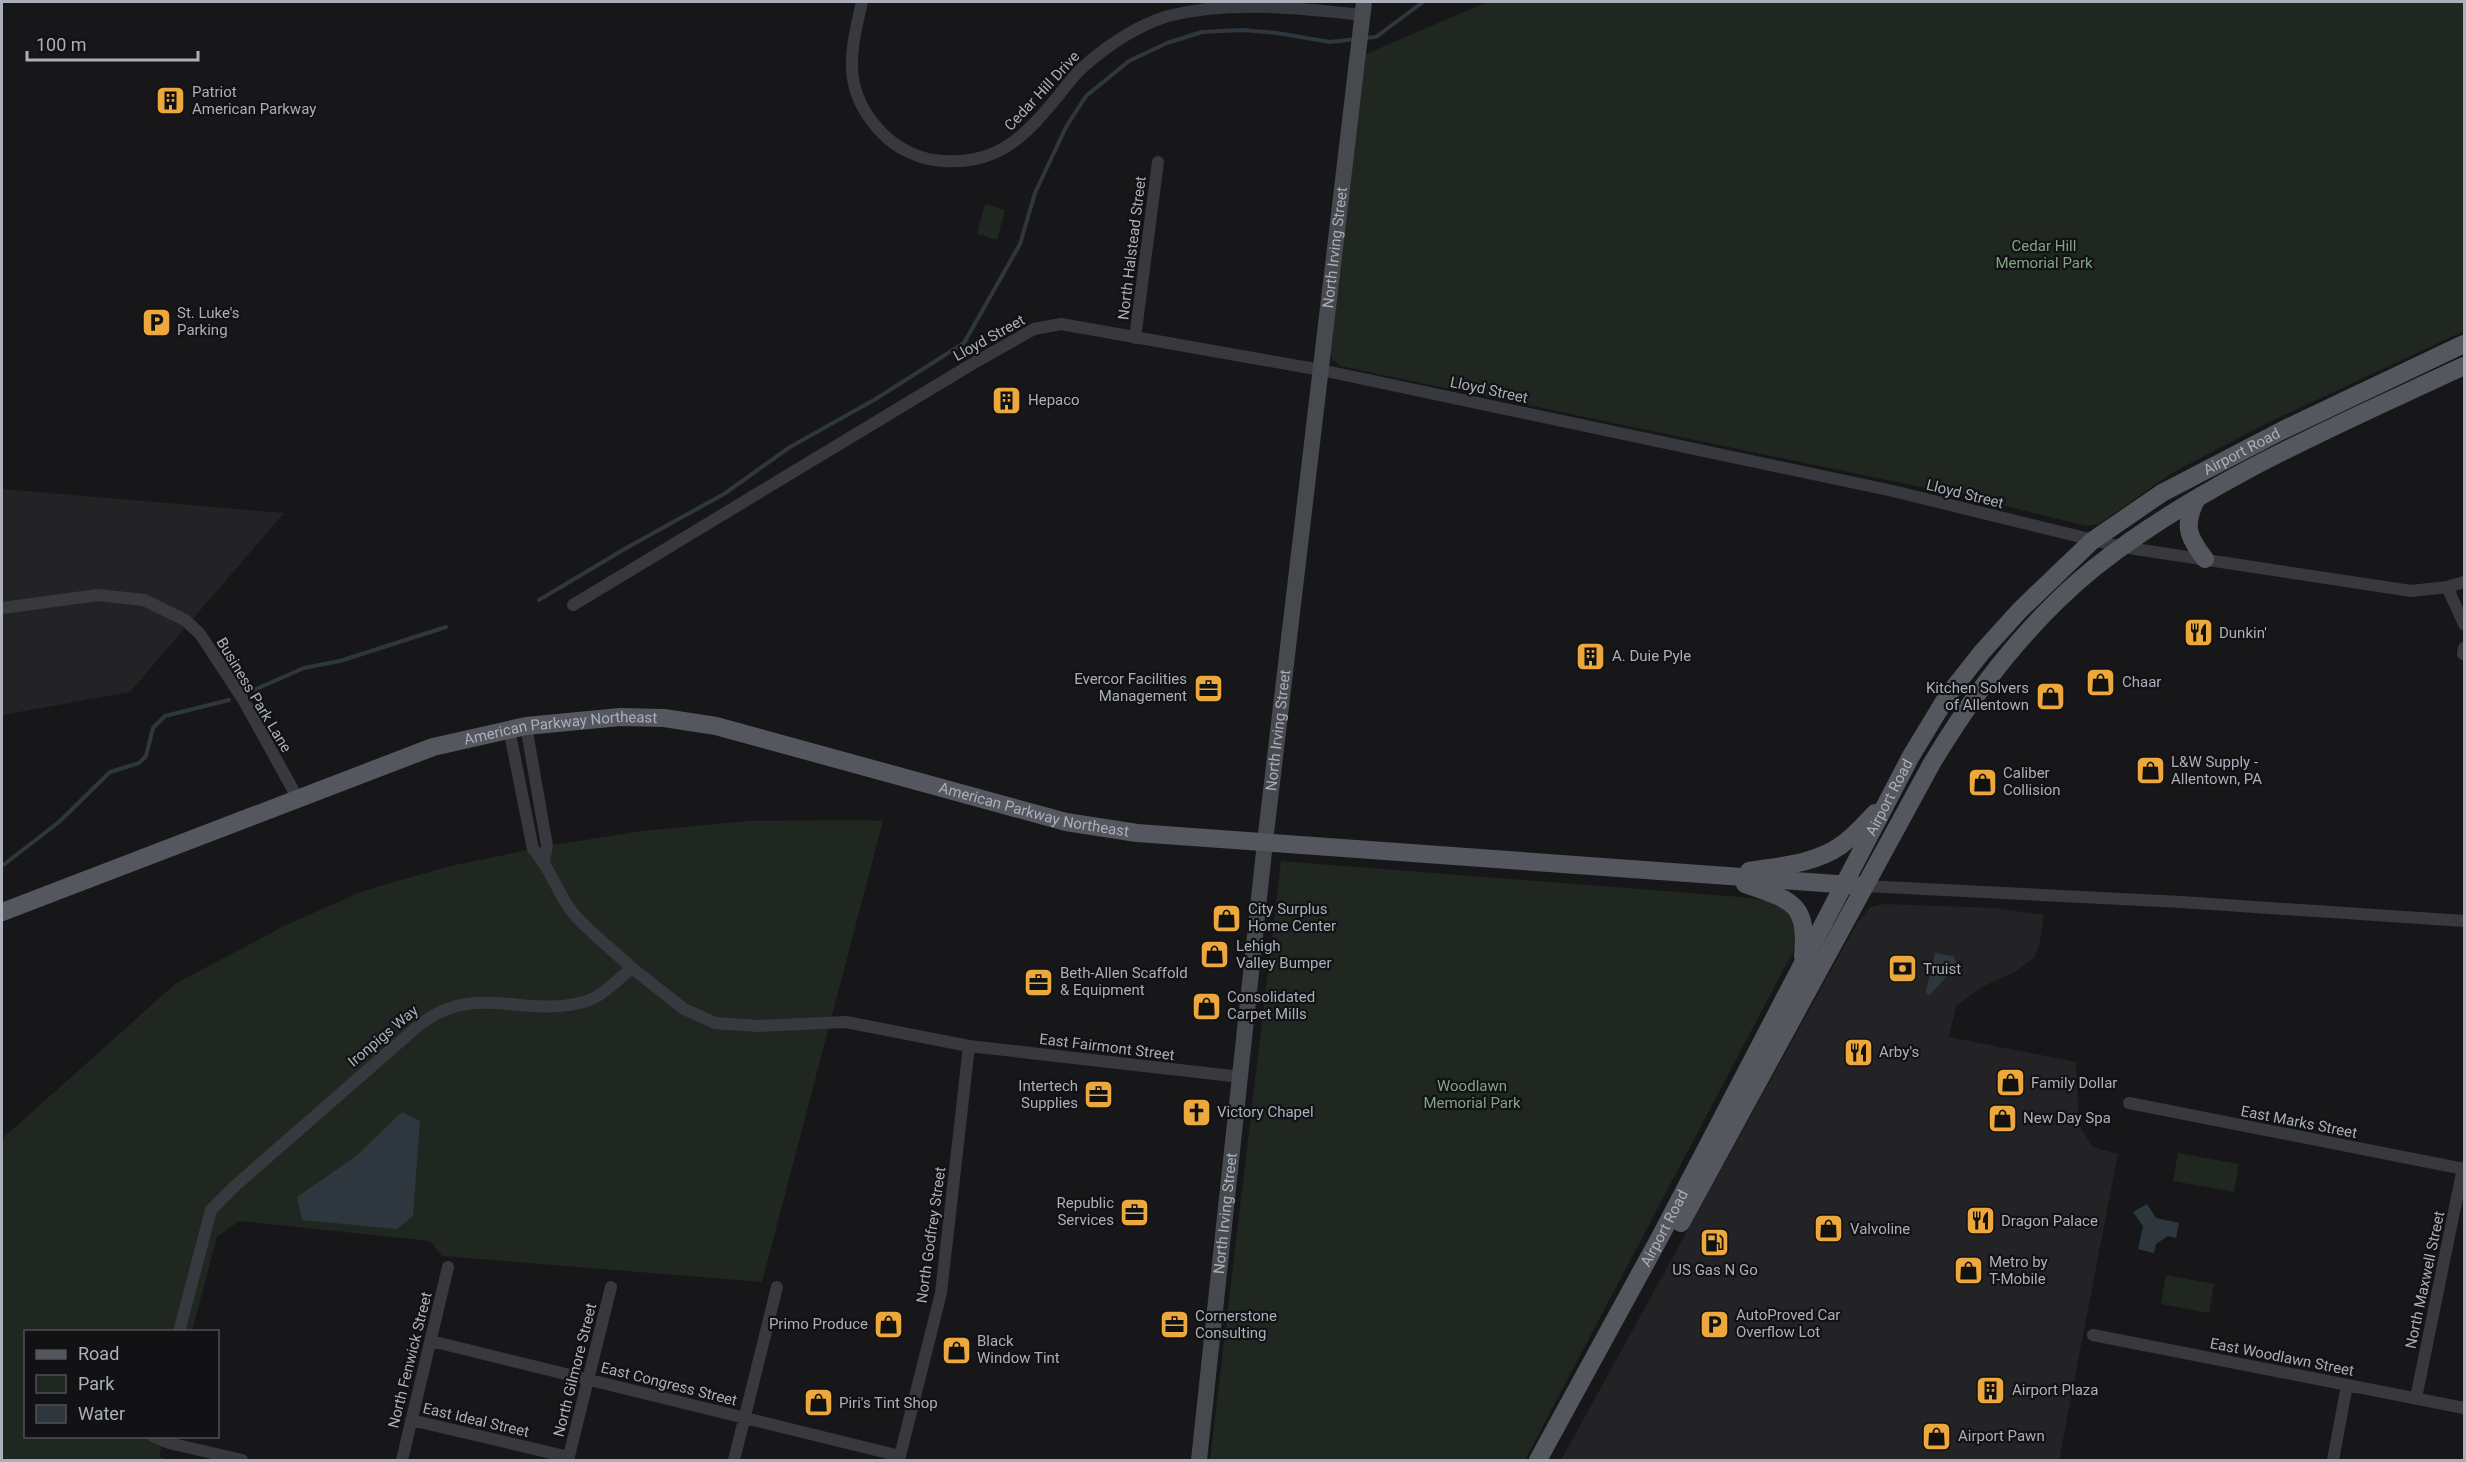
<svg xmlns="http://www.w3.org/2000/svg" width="2466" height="1462" viewBox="0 0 2466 1462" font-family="Roboto,sans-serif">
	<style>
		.built { fill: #232326 }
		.green { fill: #1f2720 }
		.water { fill: #2e373d }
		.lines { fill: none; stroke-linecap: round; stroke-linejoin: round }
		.stream { stroke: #2e373d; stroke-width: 4 }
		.street { stroke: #38393e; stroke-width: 12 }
		.secondary { stroke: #46494e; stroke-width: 16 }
		.primary { stroke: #54575d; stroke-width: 18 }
		.labels { text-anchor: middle; stroke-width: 4.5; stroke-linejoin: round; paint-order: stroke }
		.street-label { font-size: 15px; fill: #aaafb9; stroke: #121214 }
		.poi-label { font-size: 15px; fill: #aaafb9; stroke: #121214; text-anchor: start }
		.park-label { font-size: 15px; fill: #82a382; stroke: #121214 }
	</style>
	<rect width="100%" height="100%" fill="#171719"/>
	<!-- built -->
	<path class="built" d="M2 489 284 513 130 692 2 715Z
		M1885 904 1995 908 2044 915 2039 947 2034 958 2013 973 1982 987 1956 1006 1949 1037 2076 1062 2079 1125 2093 1147 2118 1154 2059 1460H1561L1856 925 1870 907Z"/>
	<!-- green -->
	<path class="green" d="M1487 2H2464V331L2265 424 2172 473 2099 524 2086 526 1978 499 1340 366 1334 361 1329 353 1366 54Z
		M985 204 1005 210 997 240 977 234Z
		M862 820 883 821 762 1282 442 1256 430 1241 239 1221 217 1237 192 1331 26 1332V1436L164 1437 159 1457 170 1460H2V1139L175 984 284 926 363 891 450 866 547 846 642 831 747 821Z
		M1281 861 1741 897 1776 902 1798 924 1796 946 1525 1460H1210Z
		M2178 1153 2239 1164 2234 1192 2173 1181Z
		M2166 1275 2214 1284 2209 1313 2161 1304Z"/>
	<!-- water -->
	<path class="water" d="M1935 953 1953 956 1960 968 1946 977 1930 995H1927L1926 991Z
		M402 1112 420 1121 413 1216 397 1229 302 1220 297 1197 356 1156Z
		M2147 1204 2156 1218 2179 1223 2176 1238 2168 1236 2156 1244 2154 1253 2138 1249 2143 1226 2133 1212Z"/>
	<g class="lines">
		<!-- stream -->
		<path class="stream" d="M1364 38 1376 37 1423 2
			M539 600 628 547 724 494 790 447 874 400 964 343 1020 244 1035 193 1066 127 1086 96 1129 61 1167 43 1202 32 1242 30 1277 33 1330 42 1356 39
			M254 690 304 668 340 661 446 627
			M2 866 59 822 110 772 139 763 146 756 153 728 165 716 229 700"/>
		<!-- street -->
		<path class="street" d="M862 2C850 53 841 91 882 133 897 149 921 160 943 161 999 165 1026 135 1059 95 1067 85 1074 75 1083 67 1108 45 1136 26 1168 16 1231 0 1298 8 1362 15
			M1135 338 1158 162
			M2447 587 2464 624
			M573 605 972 364 1034 329 1061 324 1321 370 1893 491 2122 547 2411 591 2447 587 2464 582
			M2 608 98 595 144 600 185 620 200 634 244 701 297 797
			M2463 654 2464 648
			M526 726 547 846 544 861
			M1865 886 2181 902 2464 921
			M632 968 684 1009 715 1023 759 1026 846 1022 969 1046 1241 1077
			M2129 1103 2464 1169
			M179 1332 211 1210 236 1185 418 1026C476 980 522 1019 583 1002 601 998 617 980 632 968 614 951 588 931 573 913 557 893 551 868 533 849L509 729
			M2093 1335 2464 1408
			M431 1341 900 1456
			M2416 1398 2463 1168
			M411 1420 569 1457
			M153 1436 169 1443 242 1460
			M402 1460 448 1267
			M568 1460 611 1287
			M734 1460 777 1287
			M899 1460 941 1293 969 1046
			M2333 1460 2347 1385"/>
		<!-- secondary -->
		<path class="secondary" id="s1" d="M1199 1460 1265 842 1364 2"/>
		<!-- primary -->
		<g class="primary">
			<path d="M2196 500C2183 526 2188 537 2205 559"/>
			<path d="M1749 871C1779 866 1814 864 1840 846 1853 837 1864 825 1875 813"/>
			<path d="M1745 884C1790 900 1809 902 1803 956"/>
			<path id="s2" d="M2 912 433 747 526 726 620 717 664 718 716 726 1066 822 1137 833 1865 886"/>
			<path d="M1681 1223 1932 763C1975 691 2029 621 2094 568 2202 482 2340 424 2464 366"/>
			<path id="s3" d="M1538 1460 1660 1237 1911 756 1948 695 1982 652 2020 610 2092 541 2162 493 2285 429 2464 344"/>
		</g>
	</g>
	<!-- icons -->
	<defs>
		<symbol id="building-square" viewBox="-11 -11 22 22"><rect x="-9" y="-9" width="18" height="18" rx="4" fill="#eca83c" stroke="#121214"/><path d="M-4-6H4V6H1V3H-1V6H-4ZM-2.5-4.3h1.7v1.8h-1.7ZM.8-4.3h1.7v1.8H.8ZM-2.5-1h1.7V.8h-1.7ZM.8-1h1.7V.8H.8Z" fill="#111"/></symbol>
		<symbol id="parking-square" viewBox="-11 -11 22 22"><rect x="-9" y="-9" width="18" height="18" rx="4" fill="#eca83c" stroke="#121214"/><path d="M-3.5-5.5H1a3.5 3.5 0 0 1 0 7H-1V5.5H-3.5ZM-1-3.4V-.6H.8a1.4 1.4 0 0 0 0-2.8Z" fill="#111"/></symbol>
		<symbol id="restaurant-square" viewBox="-11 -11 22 22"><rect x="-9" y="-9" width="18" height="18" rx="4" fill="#eca83c" stroke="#121214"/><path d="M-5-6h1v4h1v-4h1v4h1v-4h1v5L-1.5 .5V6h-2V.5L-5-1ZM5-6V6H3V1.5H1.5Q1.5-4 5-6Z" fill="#111"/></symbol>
		<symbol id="shop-square" viewBox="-11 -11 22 22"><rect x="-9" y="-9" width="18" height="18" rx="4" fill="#eca83c" stroke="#121214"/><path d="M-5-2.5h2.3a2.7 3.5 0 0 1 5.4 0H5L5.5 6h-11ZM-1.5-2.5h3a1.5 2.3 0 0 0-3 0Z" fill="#111"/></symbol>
		<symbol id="office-square" viewBox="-11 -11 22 22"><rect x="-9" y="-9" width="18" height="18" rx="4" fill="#eca83c" stroke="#121214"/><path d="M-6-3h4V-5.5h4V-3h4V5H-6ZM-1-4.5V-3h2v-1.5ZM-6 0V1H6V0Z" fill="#111"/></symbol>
		<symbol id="bank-square" viewBox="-11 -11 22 22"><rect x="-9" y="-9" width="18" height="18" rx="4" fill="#eca83c" stroke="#121214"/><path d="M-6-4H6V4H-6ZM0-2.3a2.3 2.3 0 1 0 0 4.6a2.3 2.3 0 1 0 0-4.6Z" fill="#111"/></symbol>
		<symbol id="church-square" viewBox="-11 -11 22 22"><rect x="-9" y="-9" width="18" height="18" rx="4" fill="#eca83c" stroke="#121214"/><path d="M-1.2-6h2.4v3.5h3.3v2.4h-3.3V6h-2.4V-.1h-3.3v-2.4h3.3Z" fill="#111"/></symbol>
		<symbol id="fuel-square" viewBox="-11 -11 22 22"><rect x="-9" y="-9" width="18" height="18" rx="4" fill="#eca83c" stroke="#121214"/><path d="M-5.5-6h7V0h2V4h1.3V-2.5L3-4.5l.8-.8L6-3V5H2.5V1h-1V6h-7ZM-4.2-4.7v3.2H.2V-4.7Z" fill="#111"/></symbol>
	</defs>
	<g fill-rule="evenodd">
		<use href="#building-square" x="154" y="84" width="33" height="33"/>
		<use href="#parking-square" x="140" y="306" width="33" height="33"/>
		<use href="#building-square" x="990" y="384" width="33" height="33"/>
		<use href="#restaurant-square" x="2182" y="616" width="33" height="33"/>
		<use href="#building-square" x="1574" y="640" width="33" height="33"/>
		<use href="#shop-square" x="2084" y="666" width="33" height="33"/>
		<use href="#office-square" x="1192" y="672" width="33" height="33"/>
		<use href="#shop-square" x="2034" y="680" width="33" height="33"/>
		<use href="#shop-square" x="2134" y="754" width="33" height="33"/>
		<use href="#shop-square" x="1966" y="766" width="33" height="33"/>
		<use href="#shop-square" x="1210" y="902" width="33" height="33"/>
		<use href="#shop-square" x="1198" y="938" width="33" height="33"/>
		<use href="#bank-square" x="1886" y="952" width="33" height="33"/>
		<use href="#office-square" x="1022" y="966" width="33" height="33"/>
		<use href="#shop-square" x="1190" y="990" width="33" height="33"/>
		<use href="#restaurant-square" x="1842" y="1036" width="33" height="33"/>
		<use href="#shop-square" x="1994" y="1066" width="33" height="33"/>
		<use href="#office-square" x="1082" y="1078" width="33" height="33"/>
		<use href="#church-square" x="1180" y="1096" width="33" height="33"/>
		<use href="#shop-square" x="1986" y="1102" width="33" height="33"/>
		<use href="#office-square" x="1118" y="1196" width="33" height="33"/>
		<use href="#restaurant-square" x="1964" y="1204" width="33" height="33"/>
		<use href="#shop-square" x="1812" y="1212" width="33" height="33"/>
		<use href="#fuel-square" x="1698" y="1226" width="33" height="33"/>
		<use href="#shop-square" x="1952" y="1254" width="33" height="33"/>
		<use href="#shop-square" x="872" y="1308" width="33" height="33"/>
		<use href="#parking-square" x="1698" y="1308" width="33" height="33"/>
		<use href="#office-square" x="1158" y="1308" width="33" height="33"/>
		<use href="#shop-square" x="940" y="1334" width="33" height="33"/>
		<use href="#building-square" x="1974" y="1374" width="33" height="33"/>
		<use href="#shop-square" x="802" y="1386" width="33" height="33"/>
		<use href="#shop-square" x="1920" y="1420" width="33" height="33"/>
	</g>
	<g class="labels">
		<!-- street labels -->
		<g class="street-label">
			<text transform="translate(1042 91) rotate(-47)" y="5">Cedar Hill Drive</text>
			<text transform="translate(1132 248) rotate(-83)" y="5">North Halstead Street</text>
			<text dy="5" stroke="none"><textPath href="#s1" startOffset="1220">North Irving Street</textPath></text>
			<text transform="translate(989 338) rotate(-29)" y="5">Lloyd Street</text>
			<text transform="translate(1489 390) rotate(12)" y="5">Lloyd Street</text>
			<text dy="5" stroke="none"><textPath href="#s3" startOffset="1254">Airport Road</textPath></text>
			<text transform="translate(1965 494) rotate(14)" y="5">Lloyd Street</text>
			<text transform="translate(254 695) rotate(59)" y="5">Business Park Lane</text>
			<text dy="5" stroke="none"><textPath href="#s2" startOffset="591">American Parkway Northeast</textPath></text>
			<text dy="5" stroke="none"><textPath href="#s1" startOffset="734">North Irving Street</textPath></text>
			<text dy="5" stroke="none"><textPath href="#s3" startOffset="750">Airport Road</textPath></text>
			<text dy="5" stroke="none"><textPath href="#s2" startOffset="1077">American Parkway Northeast</textPath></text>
			<text transform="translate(383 1036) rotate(-40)" y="5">Ironpigs Way</text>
			<text transform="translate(1107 1047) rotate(7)" y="5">East Fairmont Street</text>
			<text transform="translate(2299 1122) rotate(11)" y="5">East Marks Street</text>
			<text dy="5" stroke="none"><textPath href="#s1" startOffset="248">North Irving Street</textPath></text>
			<text dy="5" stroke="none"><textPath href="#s3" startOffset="264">Airport Road</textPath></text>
			<text transform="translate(931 1235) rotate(-82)" y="5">North Godfrey Street</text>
			<text transform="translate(2425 1280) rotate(-78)" y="5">North Maxwell Street</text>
			<text transform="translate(2282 1357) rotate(11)" y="5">East Woodlawn Street</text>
			<text transform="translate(410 1360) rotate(-76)" y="5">North Fenwick Street</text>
			<text transform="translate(575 1370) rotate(-76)" y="5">North Gilmore Street</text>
			<text transform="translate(669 1384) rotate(14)" y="5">East Congress Street</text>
			<text transform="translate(476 1420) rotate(13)" y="5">East Ideal Street</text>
		</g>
		<!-- poi labels -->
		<g class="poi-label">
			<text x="192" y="97">Patriot<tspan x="192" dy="17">American Parkway</tspan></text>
			<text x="177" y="318">St. Luke's<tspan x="177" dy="17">Parking</tspan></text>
			<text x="1028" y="405">Hepaco</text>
			<text x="2219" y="638">Dunkin'</text>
			<text x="1612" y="661">A. Duie Pyle</text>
			<text x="1187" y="684" text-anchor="end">Evercor Facilities<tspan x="1187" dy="17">Management</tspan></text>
			<text x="2122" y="687">Chaar</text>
			<text x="2029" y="693" text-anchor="end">Kitchen Solvers<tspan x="2029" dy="17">of Allentown</tspan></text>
			<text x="2171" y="767">L&amp;W Supply -<tspan x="2171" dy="17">Allentown, PA</tspan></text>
			<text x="2003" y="778">Caliber<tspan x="2003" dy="17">Collision</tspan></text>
			<text x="1248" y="914">City Surplus<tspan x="1248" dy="17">Home Center</tspan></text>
			<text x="1236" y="951">Lehigh<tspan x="1236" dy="17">Valley Bumper</tspan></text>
			<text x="1923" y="974">Truist</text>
			<text x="1060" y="978">Beth-Allen Scaffold<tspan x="1060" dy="17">&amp; Equipment</tspan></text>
			<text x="1227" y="1002">Consolidated<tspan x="1227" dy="17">Carpet Mills</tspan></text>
			<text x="1879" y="1057">Arby's</text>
			<text x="2031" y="1088">Family Dollar</text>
			<text x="1078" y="1091" text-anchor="end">Intertech<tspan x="1078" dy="17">Supplies</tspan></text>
			<text x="1217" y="1117">Victory Chapel</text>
			<text x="2023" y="1123">New Day Spa</text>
			<text x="1114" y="1208" text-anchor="end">Republic<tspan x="1114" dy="17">Services</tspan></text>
			<text x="2001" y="1226">Dragon Palace</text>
			<text x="1850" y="1234">Valvoline</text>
			<text x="1989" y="1267">Metro by<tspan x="1989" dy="17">T-Mobile</tspan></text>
			<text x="1715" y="1275" text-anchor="middle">US Gas N Go</text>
			<text x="1736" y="1320">AutoProved Car<tspan x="1736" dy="17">Overflow Lot</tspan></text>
			<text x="1195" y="1321">Cornerstone<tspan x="1195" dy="17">Consulting</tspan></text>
			<text x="868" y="1329" text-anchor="end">Primo Produce</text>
			<text x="977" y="1346">Black<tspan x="977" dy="17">Window Tint</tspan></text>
			<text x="2012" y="1395">Airport Plaza</text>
			<text x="839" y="1408">Piri's Tint Shop</text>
			<text x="1958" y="1441">Airport Pawn</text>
		</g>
		<!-- park labels -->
		<g class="park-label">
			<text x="2044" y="251">Cedar Hill<tspan x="2044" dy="17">Memorial Park</tspan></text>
			<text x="1472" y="1091">Woodlawn<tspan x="1472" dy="17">Memorial Park</tspan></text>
		</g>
	</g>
	<!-- border -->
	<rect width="2466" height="1462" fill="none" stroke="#aaafb9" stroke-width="6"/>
	<!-- legend -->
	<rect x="24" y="1330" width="195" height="108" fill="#121214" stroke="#4f5156" stroke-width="1.5"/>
	<rect x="36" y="1350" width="30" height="9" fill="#54575d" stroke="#4f5156" stroke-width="1.5"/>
	<text x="78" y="1360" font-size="18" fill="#aaafb9">Road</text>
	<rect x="36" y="1375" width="30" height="18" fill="#1f2720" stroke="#4f5156" stroke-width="1.5"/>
	<text x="78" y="1390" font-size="18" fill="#aaafb9">Park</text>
	<rect x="36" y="1405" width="30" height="18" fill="#2e373d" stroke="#4f5156" stroke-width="1.5"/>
	<text x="78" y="1420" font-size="18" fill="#aaafb9">Water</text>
	<!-- scale -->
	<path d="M27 51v9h171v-9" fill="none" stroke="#aaafb9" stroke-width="3"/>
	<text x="36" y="51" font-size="18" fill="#aaafb9" stroke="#121214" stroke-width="4.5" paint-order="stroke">100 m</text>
</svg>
